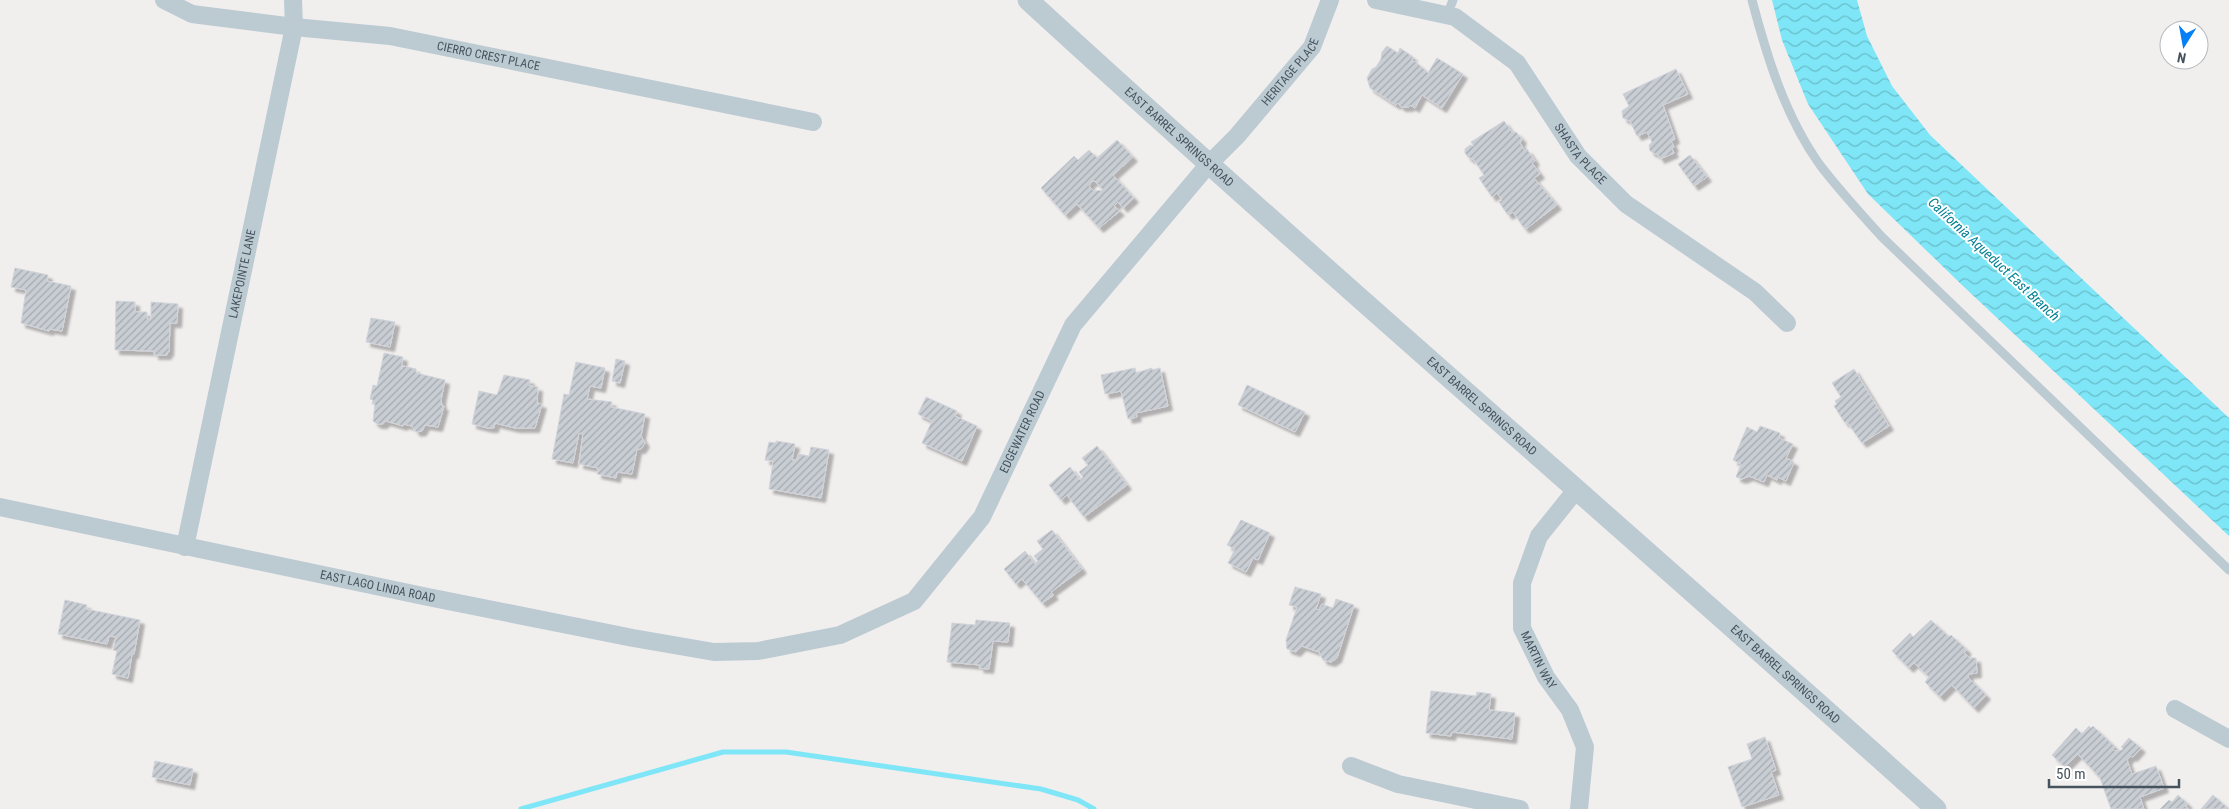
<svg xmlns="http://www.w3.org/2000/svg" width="2229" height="809" viewBox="0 0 2229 809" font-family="'Roboto Condensed',sans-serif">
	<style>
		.water { fill: url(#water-waves) }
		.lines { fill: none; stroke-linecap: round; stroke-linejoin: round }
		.stream { stroke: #7ee6f6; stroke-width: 5 }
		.building { fill: url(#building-hatch); stroke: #d1d4da; fill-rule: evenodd; filter: url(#shadow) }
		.service { stroke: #bccad2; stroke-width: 9 }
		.minor { stroke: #bccad2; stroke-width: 18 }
		.tertiary { stroke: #bccad2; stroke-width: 21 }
		.labels { text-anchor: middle; stroke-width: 4; stroke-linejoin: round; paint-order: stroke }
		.street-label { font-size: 12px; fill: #44535e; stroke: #fff }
		.water-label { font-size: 14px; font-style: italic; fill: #038093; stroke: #fff }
	</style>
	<defs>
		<pattern id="water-waves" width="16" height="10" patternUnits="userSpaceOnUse" patternTransform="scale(1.25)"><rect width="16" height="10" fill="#7ee6f6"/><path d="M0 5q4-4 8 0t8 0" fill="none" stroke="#69bdca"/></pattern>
		<pattern id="building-hatch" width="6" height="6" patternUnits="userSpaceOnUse" patternTransform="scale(1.25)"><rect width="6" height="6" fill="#c9ced4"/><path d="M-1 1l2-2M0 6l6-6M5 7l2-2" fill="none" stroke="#a5aaaf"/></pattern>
		<filter id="shadow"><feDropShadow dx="4.5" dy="4.5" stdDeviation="1" flood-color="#0004"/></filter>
	</defs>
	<rect width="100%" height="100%" fill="#f1eeee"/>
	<!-- water -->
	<path class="water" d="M1772 0H1857L1867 36 1892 86 1930 135 2229 418V536L1962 285 1868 194 1808 104 1782 40Z"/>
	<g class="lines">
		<!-- stream -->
		<path class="stream" d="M521 809 723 752H786L1041 789 1078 800 1094 809"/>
	</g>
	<!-- building -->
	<path class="building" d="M1387 46 1398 53 1400 48 1413 57 1411 61 1416 62 1428 73 1437 58 1463 74 1442 108 1422 95 1415 108 1410 105 1409 107H1401L1397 103 1396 105 1370 88 1367 78 1372 69 1376 67 1381 59 1382 52Z
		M1676 69 1688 94 1663 105 1675 139 1671 141 1674 147 1672 149 1674 153 1660 159 1658 155 1650 151 1649 145 1652 142 1647 132 1637 136 1630 121 1623 118 1622 111 1629 106 1623 94Z
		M1504 121 1512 132H1516L1522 139 1520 143 1525 151 1527 149 1535 161 1532 163 1540 174 1534 178 1557 205 1527 228H1524L1513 212 1508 215 1499 202 1502 200 1497 193 1492 197 1479 178 1484 175 1474 160 1468 157 1465 153V149L1470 145 1474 146 1471 142Z
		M1117 140 1133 157 1113 175 1134 198 1123 208 1118 202 1114 206 1120 211 1099 228 1077 204 1065 215 1041 188 1074 156 1078 160 1089 150 1097 158ZM1092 181H1095L1103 190 1094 191 1089 186Z
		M1690 155 1707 177 1694 186 1678 164Z
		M15 268 48 275 47 281 71 286 62 331 50 329 49 331 21 323 26 290 11 287Z
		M116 301 135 302V312H147V319H151V302L178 304 177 323H170L169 352H167V355H154V351L115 350Z
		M371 318 395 322 390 347 366 342Z
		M384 353 403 357 401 370 403 366 416 369V373L445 380 441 400 442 406H444L438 427 425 425 422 431 416 432 412 426 404 424 403 426 386 421 383 424H377L373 421 375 404H372L373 400 370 399 373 385 377 386Z
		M616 359 625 361 620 383 612 381Z
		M576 362 605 368 601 388 590 386 587 399 612 402 611 407 645 414 641 436 645 443 641 449H637L632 474 617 472 616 478 597 474 598 468 579 464 583 434 579 433 573 463 552 459 564 394 569 395Z
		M1135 368 1136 373 1152 368V370L1160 368 1168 406 1136 413 1137 417 1128 419 1121 391 1105 394 1101 375Z
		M1854 369 1889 426 1862 443 1847 422 1845 423 1834 406 1837 404 1835 401 1841 397 1832 383Z
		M504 375 530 380 529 386 538 387 537 403 542 404 535 428H515L495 423 494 428H488L472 424 479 391 497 395Z
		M1247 385 1305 412 1295 432 1238 405Z
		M926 397 957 411 955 416 977 426 962 461 922 443 932 421 918 414Z
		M1760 426 1780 433 1779 438 1793 444 1786 458 1794 462 1786 481 1778 477 1777 480 1767 475 1764 482 1749 476 1742 479 1736 477 1741 464 1733 460 1747 427 1757 432Z
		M776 441 795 444 792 460H797L798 454 809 456 811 447 829 450 821 498 769 489 773 461 765 460 769 442 776 443Z
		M1097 446 1127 485 1084 517 1067 495 1061 500 1049 485 1070 467 1080 480 1083 477 1079 472 1088 465 1082 458Z
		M1241 520 1270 533 1258 560 1253 558 1246 572 1228 563 1235 549 1227 545Z
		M1052 530 1082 569 1051 592 1054 595 1042 603 1022 579 1016 584 1004 569 1025 551 1035 564 1038 561 1034 556 1043 549 1037 541Z
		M1295 587 1321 594 1316 609 1319 610 1322 604 1333 608 1336 599 1354 605 1337 658 1331 662 1323 660 1319 652 1302 646 1296 652 1287 649 1286 640 1297 607 1289 605Z
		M65 600 87 605 86 609 140 620 134 654H132L128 678 112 674 117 651 113 650 116 637 109 636 107 644 58 634Z
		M976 620 1010 623 1008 642 993 641 989 669 979 668 980 665 947 662 952 623 975 625Z
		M1931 620 1949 637 1951 635 1967 650 1964 653 1970 658H1976L1977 673 1969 674 1968 677 1986 695 1974 708 1952 685 1940 697 1925 682 1929 677 1914 663 1909 668 1892 651 1910 633 1913 637Z
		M1431 691 1476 696 1477 692 1491 694 1489 710 1515 713 1512 739 1452 732 1451 736 1426 733Z
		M2089 726 2091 728 2093 726 2115 747 2113 749 2115 751 2122 750 2123 748 2121 747 2129 738 2141 748 2133 757 2131 756 2127 760 2132 774 2156 766 2164 788 2140 797 2144 809H2111L2100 778 2078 754 2065 767 2052 755 2076 728 2082 734Z
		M1765 737 1776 770 1771 772 1779 795 1742 807 1728 767 1752 759 1747 744Z
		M155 761 193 769 190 785 152 777Z
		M2178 795 2188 804 2185 806 2189 809H2160L2169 800 2172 802Z
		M2213 795 2229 809H2201Z"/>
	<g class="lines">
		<!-- service -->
		<path class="service" d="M1752 0C1767 57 1785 116 1820 165 1839 190 1861 214 1882 237L2229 570
			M1447 15 1453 0"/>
		<!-- minor -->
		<g class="minor">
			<path id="s1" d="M164 0 192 14 294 27 390 36 813 122"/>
			<path id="s2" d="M1376 0 1455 17 1517 63 1578 156 1626 204 1755 292 1787 323"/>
			<path id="s3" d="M1576 490 1539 536 1522 583V628L1546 677 1570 710 1585 747 1579 809"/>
			<path id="s4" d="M0 507 428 597 633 638 714 652 758 651 840 635 914 601 982 517 1073 325 1208 165 1237 136 1312 47 1330 0"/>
			<path id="s5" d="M185 547 294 27 293 0"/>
			<path d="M2175 709 2229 739"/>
			<path d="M1351 766 1398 784 1520 809"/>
		</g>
		<!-- tertiary -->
		<path class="tertiary" id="s6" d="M1028 0C1327 274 1635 538 1936 809"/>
	</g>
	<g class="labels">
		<!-- street labels -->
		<g class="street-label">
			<text dy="4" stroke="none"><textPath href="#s1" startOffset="331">CIERRO CREST PLACE</textPath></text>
			<text dy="4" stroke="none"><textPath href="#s4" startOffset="1592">HERITAGE PLACE</textPath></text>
			<text dy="4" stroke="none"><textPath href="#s6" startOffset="204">EAST BARREL SPRINGS ROAD</textPath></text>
			<text dy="4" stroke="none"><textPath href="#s2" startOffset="269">SHASTA PLACE</textPath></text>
			<text dy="4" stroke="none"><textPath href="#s5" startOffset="279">LAKEPOINTE LANE</textPath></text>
			<text dy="4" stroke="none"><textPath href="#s6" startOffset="609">EAST BARREL SPRINGS ROAD</textPath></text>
			<text dy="4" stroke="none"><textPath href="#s4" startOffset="1140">EDGEWATER ROAD</textPath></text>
			<text dy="4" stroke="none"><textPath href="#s4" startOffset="386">EAST LAGO LINDA ROAD</textPath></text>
			<text dy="4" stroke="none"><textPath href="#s3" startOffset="190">MARTIN WAY</textPath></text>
			<text dy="4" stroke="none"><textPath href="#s6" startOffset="1014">EAST BARREL SPRINGS ROAD</textPath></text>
		</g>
		<!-- water labels -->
		<g class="water-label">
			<text transform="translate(1994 259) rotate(43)" y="5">California Aqueduct East Branch</text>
		</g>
	</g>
	<!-- north arrow -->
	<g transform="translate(2184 45) rotate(191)"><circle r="24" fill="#ffffff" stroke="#b4babf"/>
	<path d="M0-4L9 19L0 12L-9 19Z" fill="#047ff5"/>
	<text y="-8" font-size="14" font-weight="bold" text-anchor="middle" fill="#44535e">N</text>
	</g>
	<!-- scale -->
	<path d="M2049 779v8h130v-8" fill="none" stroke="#44535e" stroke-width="2.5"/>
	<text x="2056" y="779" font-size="15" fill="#44535e" stroke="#ffffff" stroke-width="4" paint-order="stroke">50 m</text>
</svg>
